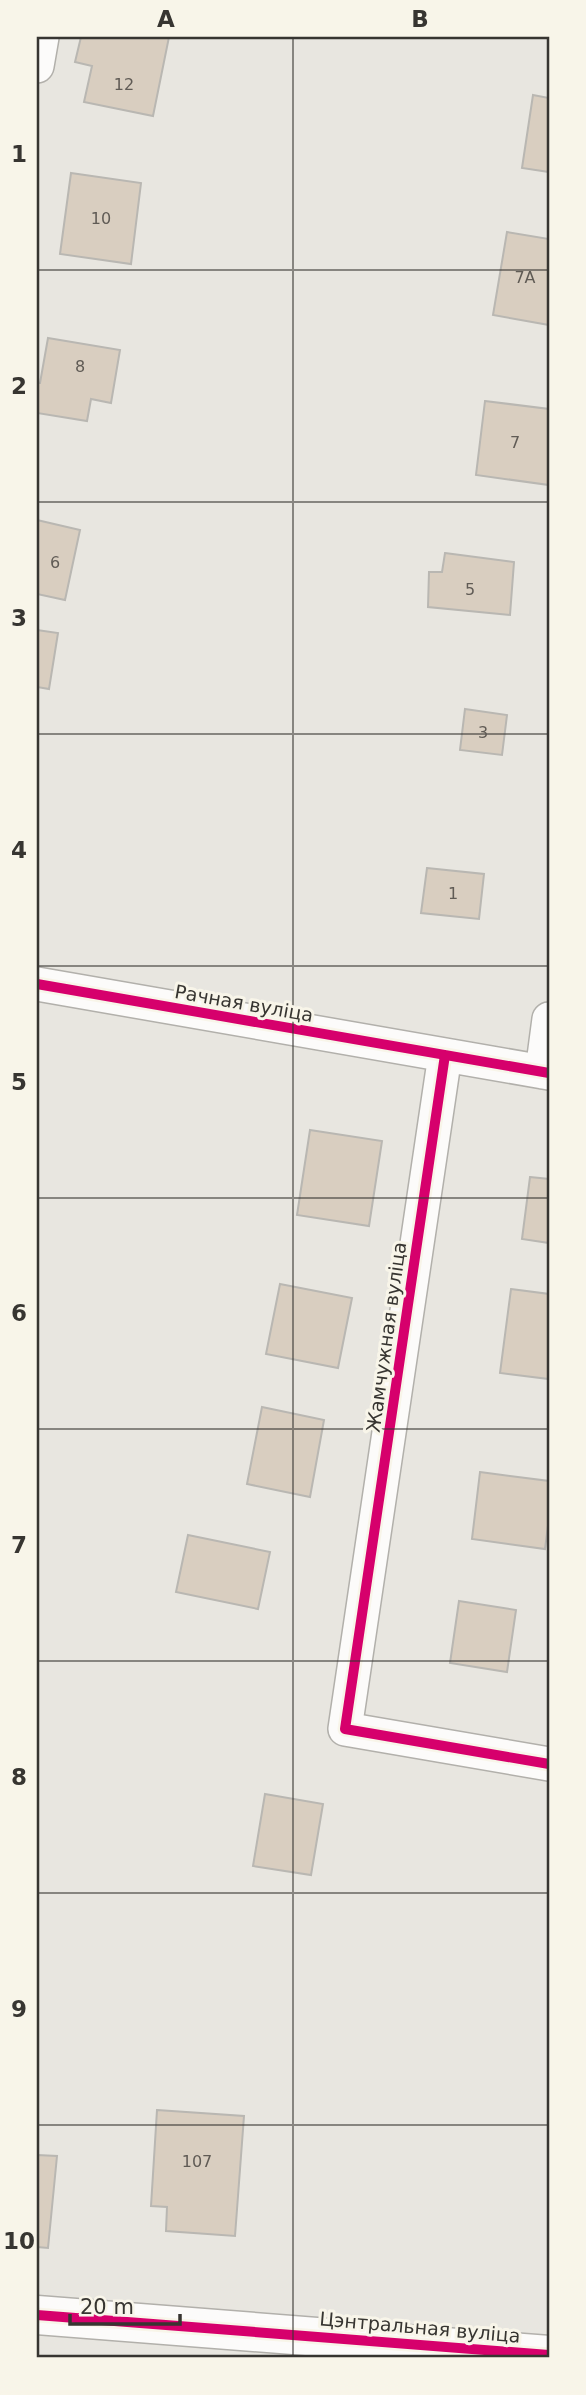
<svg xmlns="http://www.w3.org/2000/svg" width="586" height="2395" viewBox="0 0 586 2395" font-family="'DejaVu Sans',sans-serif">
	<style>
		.building { fill: #d9cec0; stroke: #b9b7b2; stroke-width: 2 }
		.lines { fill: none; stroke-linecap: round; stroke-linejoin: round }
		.street-casing { stroke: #b2b0ab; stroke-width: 36 }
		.secondary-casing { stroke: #b2b0ab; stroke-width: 41 }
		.street { stroke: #fcfbfa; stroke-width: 33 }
		.secondary { stroke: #fcfbfa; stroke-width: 38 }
		.cycleway-casing { stroke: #f8f5e9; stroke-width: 15 }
		.cycleway { stroke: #d6006c; stroke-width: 10 }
		.grid { fill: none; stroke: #373531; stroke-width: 2; stroke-opacity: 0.55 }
		.labels { text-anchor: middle; stroke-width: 6; stroke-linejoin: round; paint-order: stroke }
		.number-label { font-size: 16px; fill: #605b55 }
		.street-label { font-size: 19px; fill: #373531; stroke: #f8f5e9 }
		.neatline { fill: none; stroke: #373531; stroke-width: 2.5 }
		.grid-label { font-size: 23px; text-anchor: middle; font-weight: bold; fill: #373531 }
	</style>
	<rect width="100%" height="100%" fill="#e8e6e0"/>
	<!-- building -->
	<path class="building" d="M81 37H169L153 116 84 102 92 66 75 62Z
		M533 95 549 98V172L522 168Z
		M71 173 141 183 131 264 60 254Z
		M507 232 549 239V325L493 315Z
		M48 338 120 350 111 403 91 399 87 421 37 413V383H40Z
		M485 401 549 409V485L476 475Z
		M37 520 80 530 65 600 37 594Z
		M445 553 514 562 510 615 428 607 429 572H442Z
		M37 630 58 633 49 689 37 687Z
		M465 709 507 715 502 755 460 750Z
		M427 868 484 874 479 919 421 913Z
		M310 1130 382 1141 369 1226 297 1215Z
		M530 1177 549 1179V1243L522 1239Z
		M280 1284 352 1298 338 1368 266 1354Z
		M511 1289 549 1294V1379L500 1373Z
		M262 1407 324 1420 310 1497 247 1484Z
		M480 1472 549 1481V1518L545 1549 472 1539Z
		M188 1535 270 1552 258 1609 176 1592Z
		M459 1601 516 1610 507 1672 450 1663Z
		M265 1794 323 1804 311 1875 253 1866Z
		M157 2110 244 2116 235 2236 166 2231 167 2207 151 2206Z
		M37 2155 57 2156 48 2248 37 2247Z"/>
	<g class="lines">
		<defs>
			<path id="street" d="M37 66 42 37
				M37 984 549 1073
				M445 1055 345 1729 549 1764
				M542 1072 549 1019"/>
			<path id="secondary" d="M37 2315 549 2355"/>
		</defs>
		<!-- street casing -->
		<use href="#street" class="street-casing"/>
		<!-- secondary casing -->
		<use href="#secondary" class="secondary-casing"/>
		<!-- street -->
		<use href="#street" class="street"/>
		<!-- secondary -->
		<use href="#secondary" class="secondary"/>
		<defs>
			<path id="cycleway" d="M37 984 549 1073
				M445 1055 345 1729 549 1764
				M37 2315 549 2355"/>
		</defs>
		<!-- cycleway casing -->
		<use href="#cycleway" class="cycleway-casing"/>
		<!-- cycleway -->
		<use href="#cycleway" class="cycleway"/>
	</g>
	<!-- grid -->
	<path class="grid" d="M293 37V2358M37 270H549M37 502H549M37 734H549M37 966H549M37 1198H549M37 1429H549M37 1661H549M37 1893H549M37 2125H549"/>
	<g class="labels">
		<!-- number labels -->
		<g class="number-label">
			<text x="124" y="90">12</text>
			<text x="101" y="224">10</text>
			<text x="525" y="283">7А</text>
			<text x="80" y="372">8</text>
			<text x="515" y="448">7</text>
			<text x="55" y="568">6</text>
			<text x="470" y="595">5</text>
			<text x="483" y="738">3</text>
			<text x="453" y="899">1</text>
			<text x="197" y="2167">107</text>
		</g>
		<!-- street labels -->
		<g class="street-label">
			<text transform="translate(244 1003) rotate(10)" y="7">Рачная вуліца</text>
			<text transform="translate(386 1337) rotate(-82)" y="7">Жамчужная вуліца</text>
			<text transform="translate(420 2327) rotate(5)" y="7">Цэнтральная вуліца</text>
		</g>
	</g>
	<!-- border -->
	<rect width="586" height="2395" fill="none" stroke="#f8f5e9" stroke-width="77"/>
	<!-- scale -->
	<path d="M70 2314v10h110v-10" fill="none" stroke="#373531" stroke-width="3.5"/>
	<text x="80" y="2314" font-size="21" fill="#373531" stroke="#f8f5e9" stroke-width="5" paint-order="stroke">20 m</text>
	<rect x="38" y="38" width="510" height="2318" class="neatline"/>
	<g class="grid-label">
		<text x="166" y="27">A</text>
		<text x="420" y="27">B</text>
		<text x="19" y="162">1</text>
		<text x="19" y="394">2</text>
		<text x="19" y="626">3</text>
		<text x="19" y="858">4</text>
		<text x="19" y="1090">5</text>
		<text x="19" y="1321">6</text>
		<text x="19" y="1553">7</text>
		<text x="19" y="1785">8</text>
		<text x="19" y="2017">9</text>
		<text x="19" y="2249">10</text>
	</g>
</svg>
